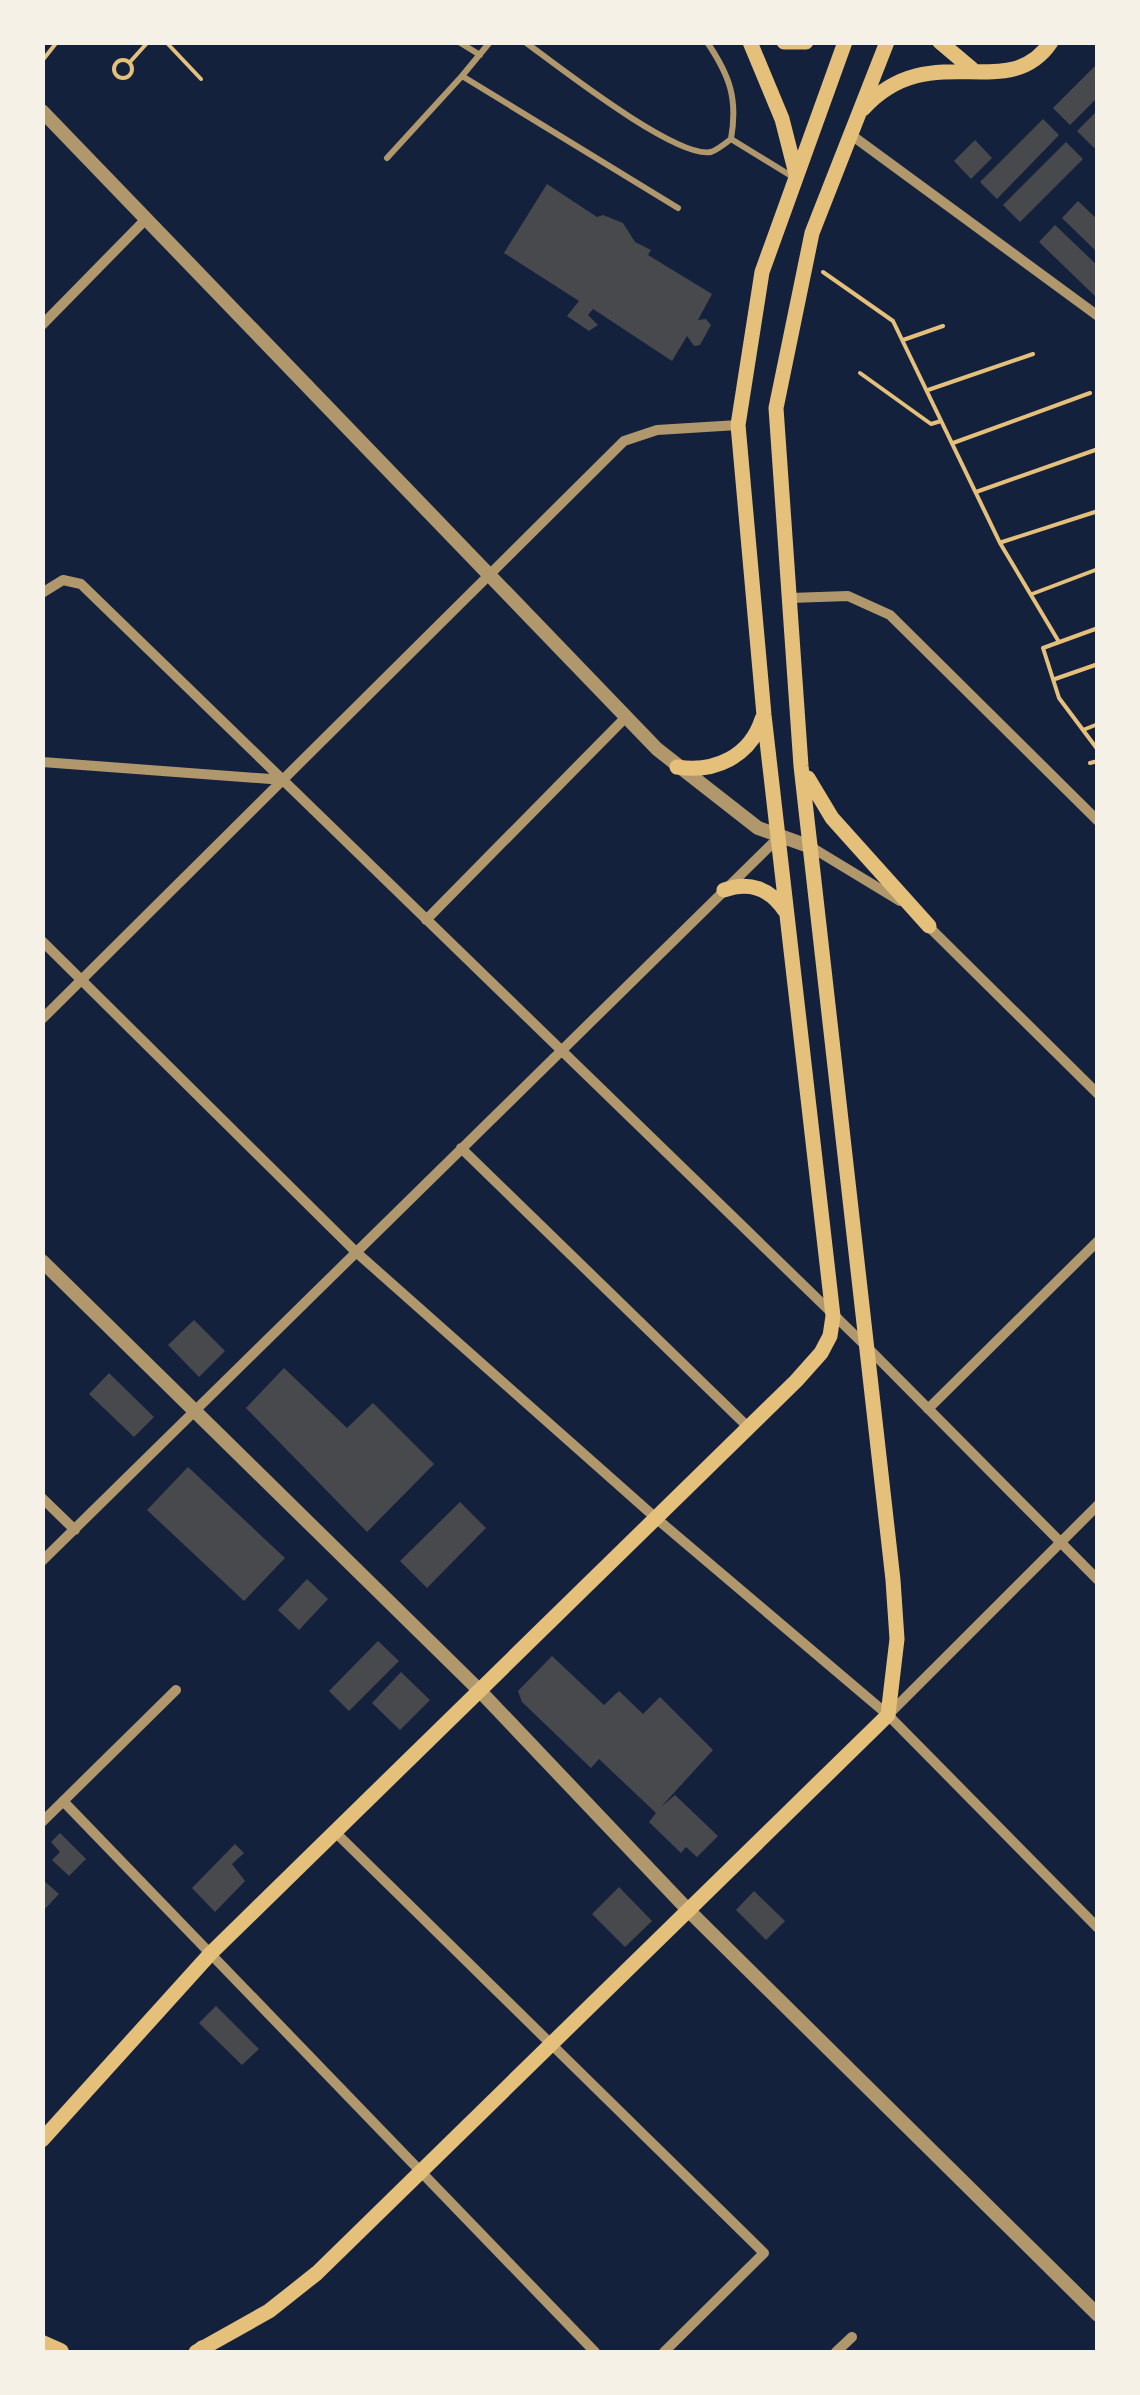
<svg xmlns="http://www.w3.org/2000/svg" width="1140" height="2395" viewBox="0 0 1140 2395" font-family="'IBM Plex Sans',sans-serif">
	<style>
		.building { fill: #48494c }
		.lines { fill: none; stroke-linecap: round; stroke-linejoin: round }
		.path { stroke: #e5c07b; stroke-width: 4 }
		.service { stroke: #b1986c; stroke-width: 6 }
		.minor { stroke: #b1986c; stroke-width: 10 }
		.tertiary { stroke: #b1986c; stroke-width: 14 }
		.secondary { stroke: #e5c07b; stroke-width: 15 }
		.primary { stroke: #e5c07b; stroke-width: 18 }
	</style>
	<rect width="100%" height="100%" fill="#14213d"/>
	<!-- building -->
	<path class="building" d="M1098 63V97L1070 125 1053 108Z
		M1098 110V144L1094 148 1077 131Z
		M1043 119 1059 135 997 199 980 182Z
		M975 140 992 158 971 179 954 161Z
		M1066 142 1083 159 1020 222 1003 205Z
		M547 184 597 217 603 215 623 223 635 242 651 250 648 255 712 294 698 320 706 319 711 325 700 345 694 346 687 336 672 361 593 309 588 315 598 325 589 331 567 316 579 301 504 253Z
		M1078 201 1098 220V253L1062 218Z
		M1055 225 1098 266V299L1039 242Z
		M194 1320 225 1351 199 1377 168 1345Z
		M284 1368 347 1428 373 1403 434 1464 367 1532 246 1408Z
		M109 1373 154 1417 134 1437 89 1394Z
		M188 1467 285 1558 244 1601 147 1510Z
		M460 1502 486 1528 427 1588 400 1561Z
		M307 1579 328 1599 299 1630 278 1610Z
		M378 1641 399 1661 349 1711 329 1691Z
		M552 1656 604 1705 619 1691 643 1714 660 1697 713 1750 661 1807 675 1795 718 1836 697 1857 686 1847 681 1853 649 1822 656 1813 599 1759 591 1768 522 1702 518 1691Z
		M401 1672 430 1700 400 1730 372 1703Z
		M60 1833 86 1859 69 1876 52 1860 60 1852 51 1842Z
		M235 1844 244 1853 232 1864 245 1881 215 1912 192 1888Z
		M42 1879 59 1894 42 1912Z
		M619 1887 652 1921 625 1947 592 1914Z
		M754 1891 785 1921 766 1940 736 1910Z
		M216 2006 259 2049 242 2065 199 2023Z"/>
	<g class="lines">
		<!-- path -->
		<path class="path" d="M166 42 201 79
			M114 69a9 9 0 1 1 18 0a9 9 0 1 1-18 0Z
			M42 61 57 42
			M130 62 148 42
			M823 272 893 321 1000 543 1059 642
			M903 340 943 326
			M860 373 931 424 941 421
			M928 390 1033 354
			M953 443 1090 393
			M976 492 1098 449
			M1002 542 1098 511
			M1032 594 1098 569
			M1098 628 1043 648 1059 698 1098 750
			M1055 679 1098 664
			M1083 730 1098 724
			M1090 763 1098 761"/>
		<!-- service -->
		<path class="service" d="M459 42 480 55
			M490 42 462 76 678 208
			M525 42C558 66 676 159 711 152 717 150 726 143 731 139 738 99 730 76 707 42
			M731 139 793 177
			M387 158 462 76"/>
		<!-- minor -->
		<path class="minor" d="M850 134 1098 316
			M42 325 147 218
			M42 593 63 580 81 584 870 1350 1098 1580
			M790 598 848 596 890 615 1098 821
			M42 762 284 780
			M811 847 900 901
			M426 920 625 718
			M924 922 1098 1094
			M42 941 356 1252 657 1519 888 1715 1098 1928
			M42 1019 624 441 657 430 738 425
			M461 1148 748 1427
			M928 1409 1098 1241
			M42 1498 75 1530
			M42 1561 779 837
			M889 1714 1098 1505
			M63 1801 595 2352
			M42 1822 176 1690
			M334 1831 764 2253 664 2352
			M836 2352 852 2337"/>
		<!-- tertiary -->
		<path class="tertiary" d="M42 111 657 749 758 828 811 847
			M42 1261 479 1690 688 1910 1098 2315"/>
		<!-- secondary -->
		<path class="secondary" d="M750 42 782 119 796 174
			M784 42H806
			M940 42 972 69
			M863 109C930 35 1008 106 1051 42
			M677 767C714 773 750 757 762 719
			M808 778 832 818 929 926
			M724 890C749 881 770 888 785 911
			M42 2140 211 1953 796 1381 821 1353 830 1336 833 1316 764 715 738 425 762 272 845 42
			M196 2352 269 2311 317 2273 888 1715 897 1639 893 1580 801 766 776 408 812 233 887 42"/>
		<!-- primary -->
		<path class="primary" d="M42 2344 60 2352
			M201 2352 203 2349"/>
	</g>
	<!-- border -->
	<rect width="1140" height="2395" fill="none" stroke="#f6f1e7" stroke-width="90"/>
</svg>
